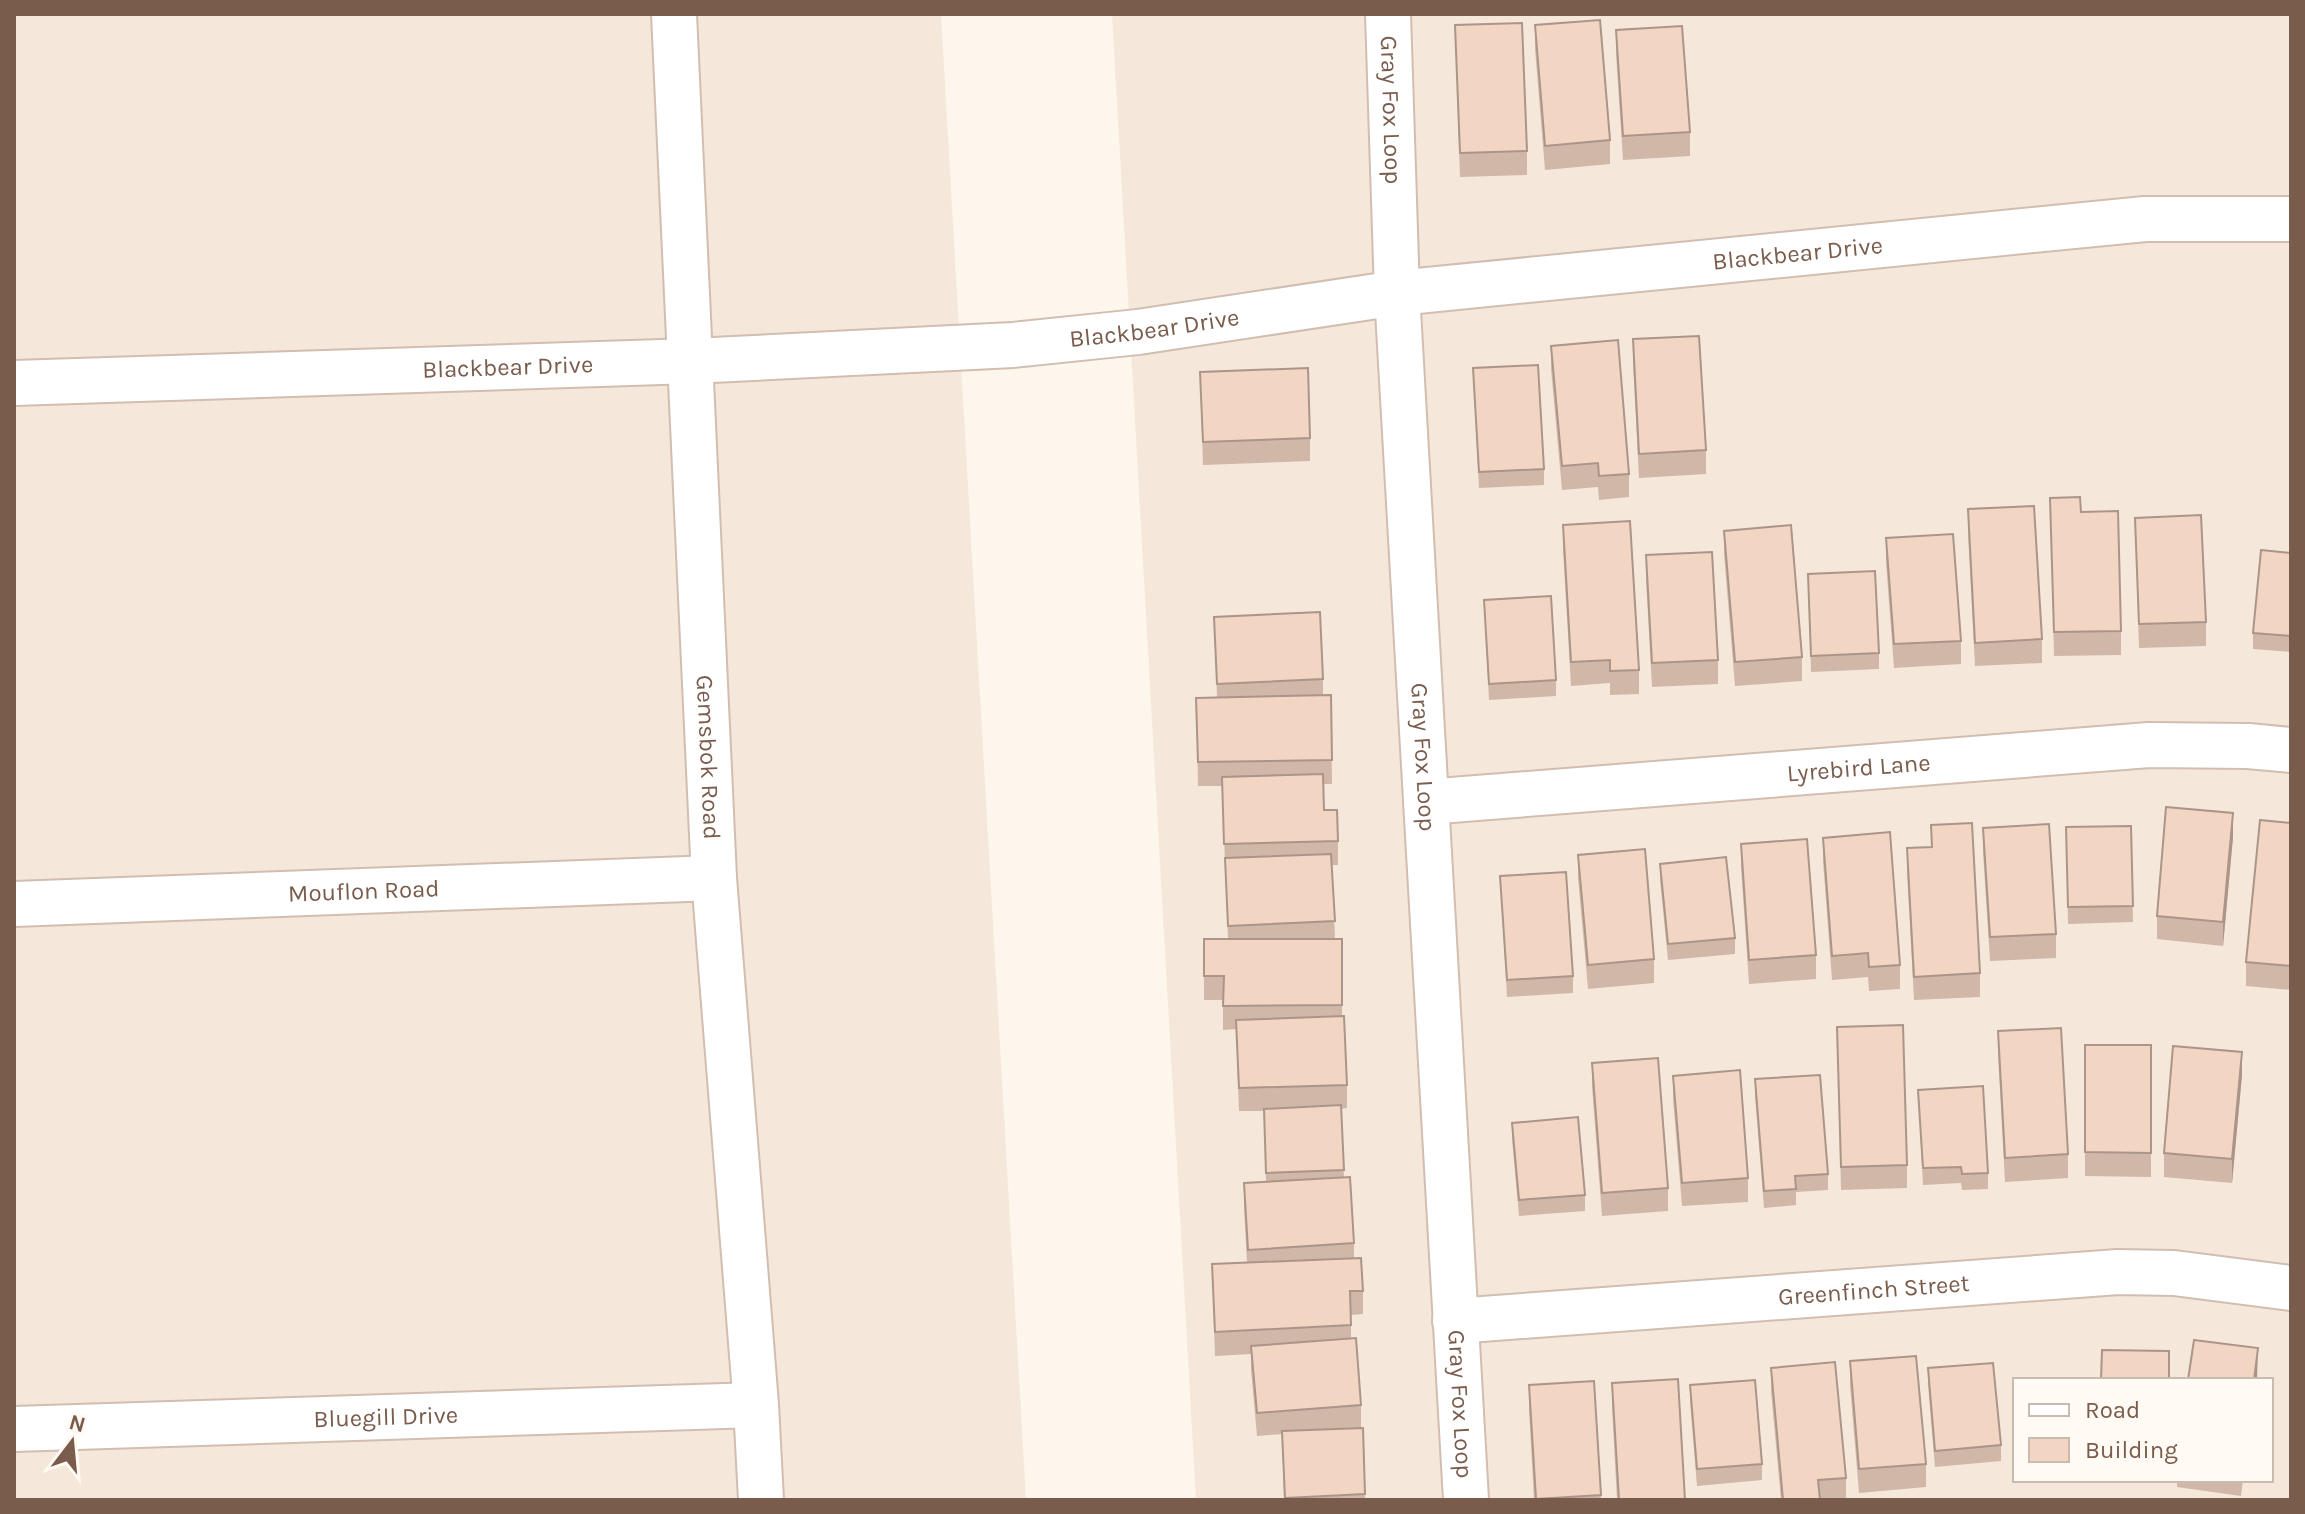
<svg xmlns="http://www.w3.org/2000/svg" width="2305" height="1514" viewBox="0 0 2305 1514" font-family="Karla,sans-serif">
	<style>
		.residential { fill: #f5e8da; fill-rule: evenodd }
		.lines { fill: none; stroke-linecap: round; stroke-linejoin: round }
		.minor-casing { stroke: #d1beb0; stroke-width: 48 }
		.minor { stroke: #fff; stroke-width: 44 }
		.wall { fill: #d1b7a8 }
		.shaded-wall { fill: #aa9588 }
		.building { fill: #f3d5c3; stroke: #aa9588; stroke-width: 2 }
		.labels { text-anchor: middle; stroke-width: 6; stroke-linejoin: round; paint-order: stroke }
		.street-label { font-size: 24px; fill: #7a5c4d; stroke: #fffaf3 }
	</style>
	<rect width="100%" height="100%" fill="#fdf6ec"/>
	<!-- residential -->
	<path class="residential" d="M14 14H941L1026 1500H14Z
		M1112 14H2291V1500H1196ZM2015 1380H2271V1480H2015Z"/>
	<g class="lines">
		<defs>
			<g id="minor">
				<path id="s1" d="M674 14 714 878 756 1405 761 1500"/>
				<path id="s2" d="M1388 14 1397 293 1466 1500"/>
				<path id="s3" d="M14 383 692 361 1013 345 1138 332 1397 293 2145 219H2291"/>
				<path id="s4" d="M1426 802 2149 745 2248 746 2291 750"/>
				<path id="s5" d="M14 904 714 878"/>
				<path id="s6" d="M1455 1321 2118 1272 2174 1273 2291 1288"/>
				<path id="s7" d="M14 1429 756 1405"/>
			</g>
		</defs>
		<!-- minor casing -->
		<use href="#minor" class="minor-casing"/>
		<!-- minor -->
		<use href="#minor" class="minor"/>
	</g>
	<!-- wall -->
	<path class="wall" d="M1455 25 1527 151V175L1460 177Z
		M1535 25 1610 140V164L1545 170 1535 49Z
		M1616 30 1690 132V156L1623 160 1616 54Z
		M1633 339 1706 450V474L1639 478 1633 363Z
		M1551 346 1629 474V497L1599 500 1598 487 1562 490 1551 369Z
		M1473 368 1544 469V485L1479 488Z
		M1200 372 1310 438V461L1203 465Z
		M2050 498 2081 512 2121 631V655L2054 656Z
		M1968 509 2042 639V663L1975 666 1968 533Z
		M2135 518 2206 622V646L2139 648Z
		M1563 525 1639 670V694L1610 695V683L1571 686 1563 549Z
		M1724 531 1802 657V681L1735 686 1724 554Z
		M1886 538 1961 641V664L1894 668 1886 562Z
		M2291 553V652L2253 649V633Z
		M1646 555 1718 660V684L1652 687 1646 579Z
		M1808 574 1879 653V669L1811 672Z
		M1484 600 1556 680V696L1489 700Z
		M1214 617 1323 679V695H1331L1332 784H1323L1324 810 1338 841V865H1332L1335 939H1342V1016L1347 1085V1108L1341 1109 1344 1177 1354 1243V1258L1363 1291V1314L1351 1315V1339L1361 1405V1428H1363L1365 1500H1284L1282 1434 1257 1436 1251 1370V1354L1215 1356 1212 1264 1247 1263 1244 1207V1183L1266 1182 1264 1111H1239L1236 1029 1223 1030V1000H1204V939H1228L1222 786H1198L1196 698 1217 697Z
		M2291 823V990L2246 986V962Z
		M1931 825 1980 973V997L1914 1000 1907 872V848L1931 847Z
		M2131 826 2133 922 2068 924 2066 827Z
		M1983 828 2056 934V958L1990 961 1983 852Z
		M2233 837 2223 946 2157 939V916Z
		M1823 838 1900 965V989L1869 991 1868 977 1832 980 1823 861Z
		M1741 844 1816 955V979L1749 984 1741 867Z
		M1578 855 1654 959V983L1588 989 1578 878Z
		M1660 864 1735 938V954L1668 960 1660 880Z
		M1500 876 1573 976V993L1507 997Z
		M1837 1027 1907 1165V1188L1841 1190Z
		M1998 1031 2068 1154V1178L2005 1182 1998 1054Z
		M2085 1045H2151V1177L2085 1176Z
		M1592 1063 1668 1188V1211L1602 1216 1592 1087Z
		M2242 1075 2232 1183 2164 1177V1153Z
		M1673 1076 1748 1178V1202L1682 1206 1673 1099Z
		M1755 1079 1828 1174V1190L1796 1192V1205L1764 1208 1755 1096Z
		M1918 1090 1988 1173V1189L1962 1190 1961 1183 1923 1185Z
		M1512 1123 1585 1195V1211L1519 1216 1512 1139Z
		M1850 1361 1926 1464V1487L1859 1493 1850 1385Z
		M1771 1368 1846 1478V1500H1781L1771 1391Z
		M1928 1368 2001 1445V1461L1935 1467 1928 1385Z
		M1594 1381 1601 1500H1534L1529 1409V1385Z
		M1612 1383 1685 1500H1617L1612 1406Z
		M1690 1385 1762 1464V1480L1697 1486 1690 1401Z
		M2177 1480H2243L2241 1496 2177 1487Z"/>
	<!-- shaded-wall -->
	<path class="shaded-wall" d="M2233 813V837L2223 946V922Z
		M2242 1052V1075L2232 1183V1159Z
		M2258 1348 2257 1380H2254Z"/>
	<!-- building -->
	<path class="building" d="M1600 20 1610 140 1545 146 1535 25Z
		M1522 23 1527 151 1460 153 1455 25Z
		M1682 26 1690 132 1623 136 1616 30Z
		M1699 336 1706 450 1639 454 1633 339Z
		M1618 340 1629 474 1599 476 1598 463 1562 466 1551 346Z
		M1538 365 1544 469 1479 472 1473 368Z
		M1308 368 1310 438 1203 442 1200 372Z
		M2080 497 2081 512 2118 511 2121 631 2054 632 2050 498Z
		M2034 506 2042 639 1975 643 1968 509Z
		M2201 515 2206 622 2139 624 2135 518Z
		M1630 521 1639 670 1610 671V660L1571 662 1563 525Z
		M1791 525 1802 657 1735 662 1724 531Z
		M1953 534 1961 641 1894 644 1886 538Z
		M2261 550 2291 553V636L2253 633Z
		M1712 552 1718 660 1652 663 1646 555Z
		M1875 571 1879 653 1811 656 1808 574Z
		M1551 596 1556 680 1489 684 1484 600Z
		M1320 612 1323 679 1217 684 1214 617Z
		M1331 695 1332 760 1198 762 1196 698Z
		M1323 774 1324 810H1337L1338 841 1224 844 1222 777Z
		M2166 807 2233 813 2223 922 2157 916Z
		M2260 820 2291 823V966L2246 962Z
		M1972 823 1980 973 1914 977 1907 848 1932 847 1931 825Z
		M2049 824 2056 934 1990 937 1983 828Z
		M2131 826 2133 906 2068 907 2066 827Z
		M1890 832 1900 965 1869 967 1868 953 1832 956 1823 838Z
		M1807 839 1816 955 1749 960 1741 844Z
		M1645 849 1654 959 1588 965 1578 855Z
		M1331 854 1335 921 1228 926 1225 858Z
		M1726 857 1735 938 1668 944 1660 864Z
		M1566 872 1573 976 1507 980 1500 876Z
		M1204 939H1342V1005L1223 1006 1224 976H1204Z
		M1344 1016 1347 1085 1239 1088 1236 1020Z
		M1903 1025 1907 1165 1841 1167 1837 1027Z
		M2061 1028 2068 1154 2005 1158 1998 1031Z
		M2085 1045H2151V1153L2085 1152Z
		M2173 1046 2242 1052 2232 1159 2164 1153Z
		M1658 1058 1668 1188 1602 1193 1592 1063Z
		M1740 1070 1748 1178 1682 1183 1673 1076Z
		M1820 1075 1828 1174 1795 1176 1796 1189 1764 1191 1755 1079Z
		M1983 1086 1988 1173 1962 1174 1961 1167 1923 1168 1918 1090Z
		M1341 1105 1344 1170 1266 1173 1264 1109Z
		M1578 1117 1585 1195 1519 1200 1512 1123Z
		M1350 1177 1354 1243 1248 1250 1244 1183Z
		M1361 1258 1363 1291H1350L1351 1325 1215 1332 1212 1264Z
		M1356 1338 1361 1405 1257 1413 1251 1346Z
		M2194 1340 2258 1348 2254 1380H2188Z
		M2102 1350 2169 1351V1380H2101Z
		M1916 1356 1926 1464 1859 1469 1850 1361Z
		M1835 1362 1846 1478 1818 1480 1820 1500H1783L1771 1368Z
		M1993 1363 2001 1445 1935 1451 1928 1368Z
		M1678 1379 1685 1500H1619L1612 1383Z
		M1755 1380 1762 1464 1697 1469 1690 1385Z
		M1594 1381 1601 1495 1536 1499 1529 1385Z
		M1363 1428 1365 1494 1285 1498 1282 1431Z"/>
	<g class="labels">
		<!-- street labels -->
		<g class="street-label">
			<text dy="8" stroke="none"><textPath href="#s2" startOffset="96">Gray Fox Loop</textPath></text>
			<text dy="8" stroke="none"><textPath href="#s3" startOffset="1790">Blackbear Drive</textPath></text>
			<text dy="8" stroke="none"><textPath href="#s3" startOffset="1142">Blackbear Drive</textPath></text>
			<text dy="8" stroke="none"><textPath href="#s3" startOffset="494">Blackbear Drive</textPath></text>
			<text dy="8" stroke="none"><textPath href="#s2" startOffset="744">Gray Fox Loop</textPath></text>
			<text dy="8" stroke="none"><textPath href="#s1" startOffset="744">Gemsbok Road</textPath></text>
			<text dy="8" stroke="none"><textPath href="#s4" startOffset="434">Lyrebird Lane</textPath></text>
			<text dy="8" stroke="none"><textPath href="#s5" startOffset="350">Mouflon Road</textPath></text>
			<text dy="8" stroke="none"><textPath href="#s6" startOffset="420">Greenfinch Street</textPath></text>
			<text dy="8" stroke="none"><textPath href="#s2" startOffset="1392">Gray Fox Loop</textPath></text>
			<text dy="8" stroke="none"><textPath href="#s7" startOffset="372">Bluegill Drive</textPath></text>
		</g>
	</g>
	<!-- border -->
	<rect width="2305" height="1514" fill="none" stroke="#7a5c4d" stroke-width="32"/>
	<!-- legend -->
	<rect x="2013" y="1378" width="260" height="104" fill="#fffaf3" stroke="#cabbb1" stroke-width="2"/>
	<rect x="2029" y="1404" width="40" height="12" fill="#ffffff" stroke="#cabbb1" stroke-width="2"/>
	<text x="2085" y="1418" font-size="24" fill="#7a5c4d">Road</text>
	<rect x="2029" y="1438" width="40" height="24" fill="#f3d5c3" stroke="#cabbb1" stroke-width="2"/>
	<text x="2085" y="1458" font-size="24" fill="#7a5c4d">Building</text>
	<!-- north arrow -->
	<g transform="translate(72 1442) rotate(16)" stroke="#fffaf3" stroke-width="6" paint-order="stroke">
	<path d="M0-6L14 30L0 20L-14 30Z" fill="#7a5c4d"/>
	<text y="-12" font-size="22" font-weight="bold" text-anchor="middle" fill="#7a5c4d">N</text>
	</g>
</svg>
